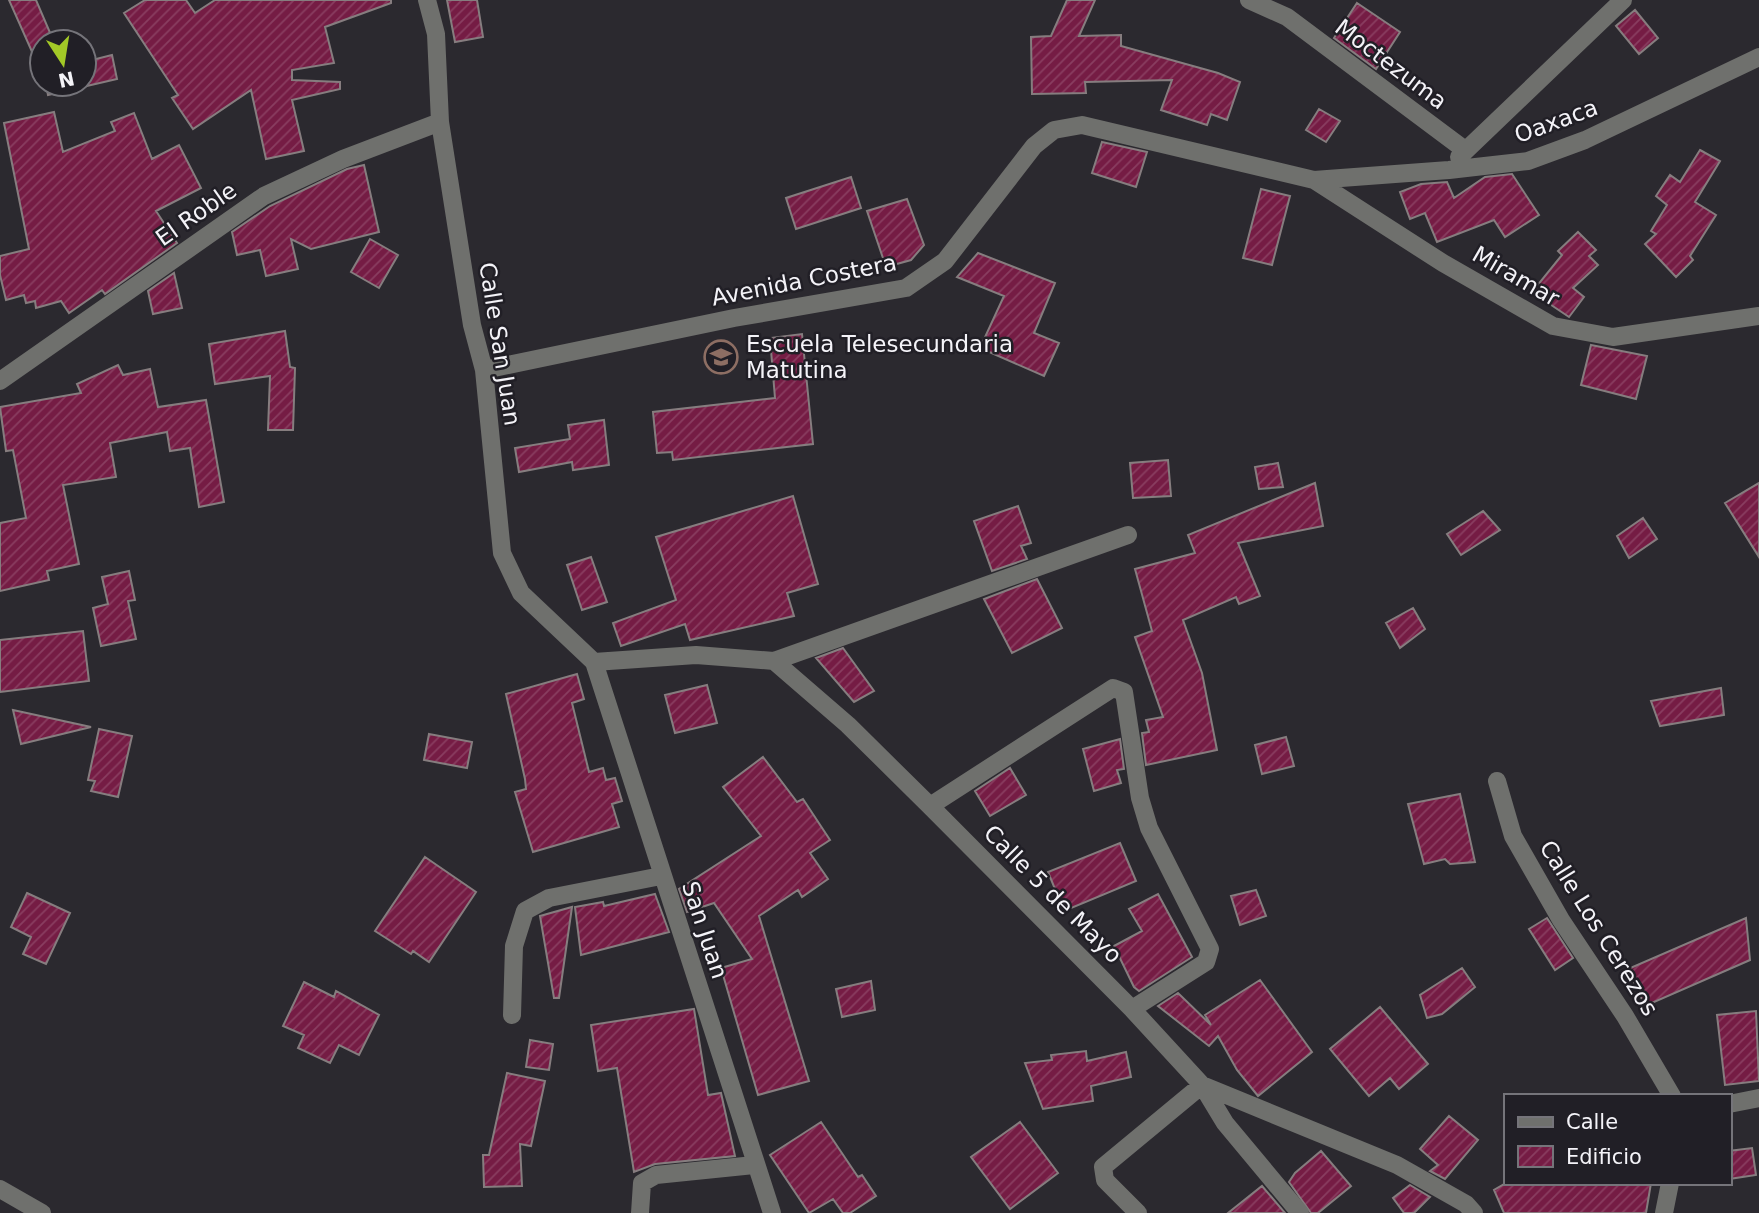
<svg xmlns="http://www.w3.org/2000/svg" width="1759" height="1213" viewBox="0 0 1759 1213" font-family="'DejaVu Sans',sans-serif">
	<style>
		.building { fill: url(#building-hatch); stroke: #867d7f; stroke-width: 2 }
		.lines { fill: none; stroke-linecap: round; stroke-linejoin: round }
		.street { stroke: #6f706d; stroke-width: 18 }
		.labels { text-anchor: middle; stroke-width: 5; stroke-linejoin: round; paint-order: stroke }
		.street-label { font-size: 23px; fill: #f4f3f8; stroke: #211f26 }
		.poi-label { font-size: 23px; fill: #f4f3f8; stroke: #211f26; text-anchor: start }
	</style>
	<defs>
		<pattern id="building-hatch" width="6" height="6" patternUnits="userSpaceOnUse" patternTransform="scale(1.75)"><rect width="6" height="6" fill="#751c44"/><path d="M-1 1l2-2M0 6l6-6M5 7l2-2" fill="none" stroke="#893d60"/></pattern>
	</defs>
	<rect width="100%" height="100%" fill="#2b292f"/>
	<!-- building -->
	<path class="building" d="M9 0H36L54 42H42V65L39 52 33 54Z
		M145 0H186L195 13 215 0H391V3L325 27 334 63 292 70V80L340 82V89L292 100 304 151 266 159 251 90 193 129 172 98 178 95 124 13Z
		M447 0H477L483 37 455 42Z
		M1067 0H1095L1079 36 1121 35V46L1218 73 1240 82 1227 120 1211 114 1207 125 1161 110 1172 80 1085 82 1086 93 1032 94 1031 37 1051 36Z
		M1357 3 1400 32 1376 69 1334 38Z
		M1635 10 1658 38 1639 54 1616 26Z
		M112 55 117 79 48 95 46 84H84V62Z
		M1319 109 1340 121 1326 142 1306 130Z
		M54 112 63 152 115 131 111 122 134 113 152 159 179 145 201 188 156 211 177 243 105 294 102 290 69 313 61 301 36 308 35 301 26 303 24 295 6 300 0 275V256L29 249 4 123Z
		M1102 142 1147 152 1136 187 1092 173Z
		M1700 150 1720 161 1695 202 1716 215 1690 256 1693 260 1676 277 1645 244 1656 234 1651 231 1667 205 1656 196 1670 175 1680 182Z
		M364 165 379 232 311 249 291 239 298 269 266 276 260 250 237 255 232 232 270 206 347 169Z
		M1512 174 1539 215 1505 237 1494 220 1437 242 1425 213 1410 219 1400 192 1421 184 1447 182 1454 198 1485 177Z
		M851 177 861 208 796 229 786 198Z
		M1261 189 1290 196 1272 265 1243 258Z
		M907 199 924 245 911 260 886 267 867 211Z
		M1578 232 1596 250 1589 256 1598 265 1573 288 1584 297 1569 317 1532 292 1562 255 1558 251Z
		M370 239 398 255 379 288 351 272Z
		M978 253 1055 283 1034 333 1059 343 1044 376 980 348 1004 296 957 277Z
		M174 273 182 308 153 314 148 291Z
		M285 331 290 367 295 368 293 430H268L270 376 215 384 209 344Z
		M802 334 813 444 673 460 672 452 657 453 653 412 775 398 770 338Z
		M1591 345 1647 356 1636 399 1581 385Z
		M118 365 123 375 150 369 158 407 206 400 224 502 199 507 190 448 170 451 167 432 110 443 116 477 63 485 79 564 47 571 49 580 0 591V523L26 518 13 450 6 451 0 407 81 393 77 384Z
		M604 420 609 465 573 470 572 462 519 472 515 448 570 439 568 425Z
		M1168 460 1171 496 1133 498 1130 463Z
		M1278 463 1283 487 1259 489 1255 467Z
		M1315 483 1323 526 1238 543 1260 596 1239 604 1236 597 1183 620 1202 673 1217 750 1146 765 1142 733 1149 732 1146 720 1163 717 1135 637 1152 631 1135 569 1195 553 1188 535Z
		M1759 483V557L1725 503Z
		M793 496 818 584 787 593 794 616 690 640 685 624 621 646 613 623 676 600 656 537Z
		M1018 506 1031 543 1021 546 1027 559 992 571 974 521Z
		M1483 511 1500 530 1461 555 1447 534Z
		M1643 518 1657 539 1629 558 1617 536Z
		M591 557 607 602 582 610 567 565Z
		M129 571 135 600 128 601 136 639 101 646 93 608 108 604 102 577Z
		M1037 579 1062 628 1012 653 984 599Z
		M1413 608 1425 629 1400 648 1386 623Z
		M83 631 89 681 0 692V640Z
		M843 648 874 691 854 702 816 658Z
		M577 674 584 699 572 703 589 772 603 768 606 780 615 778 622 801 612 804 619 827 533 852 515 792 526 789 525 779 506 694Z
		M707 685 717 723 675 733 665 695Z
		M1721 688 1724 715 1660 726 1651 701Z
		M13 710 91 727 21 744Z
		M99 729 132 736 118 797 91 791 95 781 88 780Z
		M429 734 472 742 467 768 424 760Z
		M1286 737 1294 766 1262 774 1255 745Z
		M1120 739 1124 769 1117 770 1121 783 1094 791 1083 749Z
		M763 757 797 802 803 799 830 840 810 853 828 879 802 897 798 890 759 916 809 1081 758 1095 721 968 752 959 714 903 687 912 679 889 761 836 723 787Z
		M1010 768 1026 795 990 816 975 791Z
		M1460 794 1475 862 1450 864 1445 859 1424 864 1408 804Z
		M1120 843 1136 881 1064 911 1048 872Z
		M425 857 476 892 429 962 413 951 411 954 375 931Z
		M1256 890 1266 916 1240 925 1231 896Z
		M27 893 70 913 46 964 23 954 31 937 11 927Z
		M655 894 669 932 581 955 575 907 603 902 604 906Z
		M1158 894 1192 957 1139 991 1134 987 1114 946 1142 931 1129 909Z
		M572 907 559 998H554L540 916Z
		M1547 918 1573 958 1555 970 1529 929Z
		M1746 918 1750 960 1645 1006 1628 969Z
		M1462 968 1475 987 1442 1014 1427 1018 1420 995Z
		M1260 980 1312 1052 1258 1096 1237 1070 1218 1036 1209 1046 1158 1006 1178 993 1211 1025 1205 1015Z
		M871 981 875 1010 842 1017 836 989Z
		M304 982 334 997 336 991 379 1015 359 1055 339 1045 330 1063 298 1048 304 1035 283 1026Z
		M1380 1007 1428 1064 1399 1089 1390 1078 1369 1096 1330 1049Z
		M694 1009 708 1095 721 1093 735 1156 655 1164 634 1172 617 1068 598 1071 591 1025Z
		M1756 1011 1759 1081 1725 1085 1717 1015Z
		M530 1040 553 1044 549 1070 526 1067Z
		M1086 1051 1087 1061 1126 1052 1131 1077 1091 1086 1093 1101 1043 1109 1025 1063 1052 1060 1051 1055Z
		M507 1073 545 1081 531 1146 520 1144 522 1186 484 1187 483 1155H489Z
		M1449 1116 1478 1140 1445 1179 1430 1171 1438 1165 1420 1149Z
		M821 1122 858 1177 862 1175 876 1196 850 1213H843L833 1199 809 1213 770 1155Z
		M1020 1122 1058 1173 1010 1209 971 1157Z
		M1752 1148 1756 1175 1729 1179V1151Z
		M1321 1151 1351 1186 1318 1213H1311L1289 1182 1295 1173Z
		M1506 1183H1651L1646 1213H1504L1494 1190Z
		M1410 1185 1430 1197 1414 1213H1404L1393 1198Z
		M1262 1186 1285 1213H1228Z"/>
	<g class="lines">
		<!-- street -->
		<path class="street" d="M427 0 436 34 440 122 472 325 484 370 502 553 521 593 594 662 772 1213
			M1249 0 1287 17 1465 150
			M1459 157 1623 0
			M1314 180 1443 263 1553 326 1613 337 1759 316
			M484 370 734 318 906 288 945 261 1034 146 1054 130 1082 125 1314 180 1449 170 1528 161 1585 140 1759 57
			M0 381 264 196 343 159 440 122
			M774 661 1128 535
			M594 662 696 655 774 661 848 725 930 806 1132 1009 1202 1085 1397 1165 1466 1204 1474 1213
			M1497 781 1513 836 1561 920 1625 1016 1672 1096
			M930 806 1113 688 1124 692 1140 798 1149 828 1210 949 1206 962 1132 1009
			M512 1015 514 946 525 911 549 898 661 876
			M1729 1104 1759 1098
			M0 1189 42 1213
			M640 1213 642 1183 656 1175 754 1165
			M1138 1213 1105 1180 1103 1167 1202 1085 1225 1123 1300 1213
			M1664 1213 1670 1183"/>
	</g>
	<!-- icons -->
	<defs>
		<symbol id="school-ring" viewBox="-11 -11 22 22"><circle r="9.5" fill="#211f26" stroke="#8d6e63" stroke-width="1.5"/><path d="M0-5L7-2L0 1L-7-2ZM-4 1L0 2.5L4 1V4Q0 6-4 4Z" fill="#8d6e63"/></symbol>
	</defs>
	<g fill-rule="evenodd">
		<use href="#school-ring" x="702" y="338" width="38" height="38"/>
	</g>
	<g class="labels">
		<!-- street labels -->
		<g class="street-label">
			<text transform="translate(1391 64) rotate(37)" y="8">Moctezuma</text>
			<text transform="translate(1556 121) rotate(-20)" y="8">Oaxaca</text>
			<text transform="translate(196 214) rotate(-35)" y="8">El Roble</text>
			<text transform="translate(1516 276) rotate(30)" y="8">Miramar</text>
			<text transform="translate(804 280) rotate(-11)" y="8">Avenida Costera</text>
			<text transform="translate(500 344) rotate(81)" y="8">Calle San Juan</text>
			<text transform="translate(1053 894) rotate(45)" y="8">Calle 5 de Mayo</text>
			<text transform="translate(1599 928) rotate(58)" y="8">Calle Los Cerezos</text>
			<text transform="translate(705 930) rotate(72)" y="8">San Juan</text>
		</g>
		<!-- poi labels -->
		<g class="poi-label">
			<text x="746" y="352">Escuela Telesecundaria<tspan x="746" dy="26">Matutina</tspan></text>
		</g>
	</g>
	<!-- legend -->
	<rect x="1504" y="1094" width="228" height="91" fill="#211f26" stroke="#75747a" stroke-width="2"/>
	<rect x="1518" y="1117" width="35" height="10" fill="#6f706d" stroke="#75747a" stroke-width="2"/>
	<text x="1566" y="1129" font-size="21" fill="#f4f3f8">Calle</text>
	<rect x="1518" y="1146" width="35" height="21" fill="url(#building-hatch)" stroke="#75747a" stroke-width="2"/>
	<text x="1566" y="1164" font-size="21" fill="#f4f3f8">Edificio</text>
	<!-- north arrow -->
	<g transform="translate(63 63) rotate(168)"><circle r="33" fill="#211f26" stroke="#75747a" stroke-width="2"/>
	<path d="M0-5L12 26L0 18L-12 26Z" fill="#a3c927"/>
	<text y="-10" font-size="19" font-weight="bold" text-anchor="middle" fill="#f4f3f8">N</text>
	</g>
</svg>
